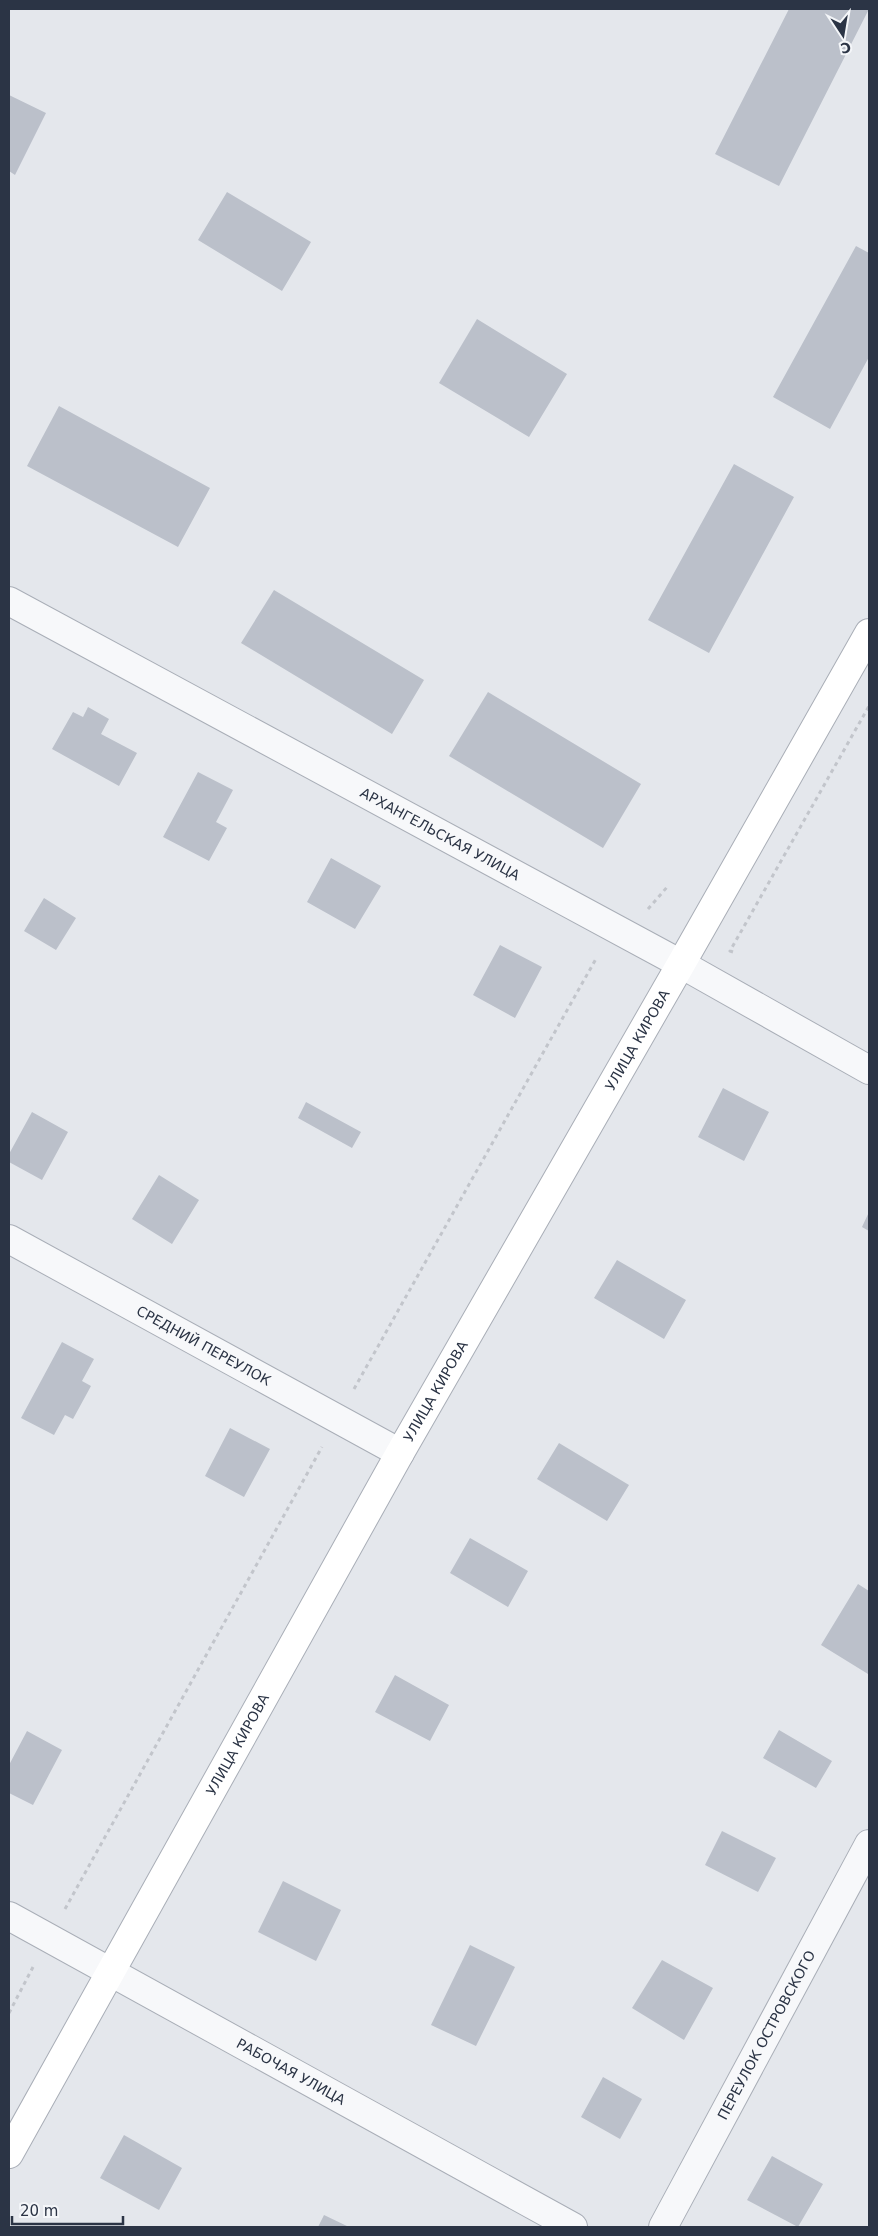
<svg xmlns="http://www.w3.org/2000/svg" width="878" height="2236" viewBox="0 0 878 2236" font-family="'DejaVu Sans',sans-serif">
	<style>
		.building { fill: #bbc0ca }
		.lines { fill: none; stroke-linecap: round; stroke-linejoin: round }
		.minor-casing { stroke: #a9aeb7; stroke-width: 30 }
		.tertiary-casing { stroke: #a9aeb7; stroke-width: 30 }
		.secondary-casing { stroke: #a9aeb7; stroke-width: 30 }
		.path { stroke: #c2c5cb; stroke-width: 3; stroke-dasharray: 4 4; stroke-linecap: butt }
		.minor { stroke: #f7f8fa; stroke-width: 28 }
		.tertiary { stroke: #f7f8fa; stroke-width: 28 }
		.secondary { stroke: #fff; stroke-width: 28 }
		.labels { text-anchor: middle; stroke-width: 4.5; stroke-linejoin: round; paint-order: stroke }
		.street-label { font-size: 14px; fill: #2b3445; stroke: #f4f6f9 }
	</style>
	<rect width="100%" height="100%" fill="#e4e7ec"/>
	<!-- building -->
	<path class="building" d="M789 9H869L779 186 715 154Z
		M9 95 46 113 15 175 9 171Z
		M227 192 311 242 282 291 198 240Z
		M856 246 869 253V357L830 429 773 397Z
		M477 319 567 374 529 437 439 383Z
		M59 406 210 488 178 547 27 466Z
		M734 464 794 497 709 653 648 620Z
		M274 590 424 680 392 734 241 643Z
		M488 692 641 784 603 848 449 756Z
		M88 707 109 719 101 734 137 753 119 786 52 749 73 712 83 717Z
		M198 772 233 790 216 822 227 828 209 861 163 837Z
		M331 858 381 886 355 929 307 902Z
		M44 898 76 918 56 950 24 931Z
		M500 945 542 967 515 1018 473 995Z
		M723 1088 769 1112 744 1161 698 1137Z
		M306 1102 361 1132 352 1148 298 1118Z
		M32 1112 68 1132 42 1180 9 1162V1154Z
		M159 1175 199 1200 172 1244 132 1219Z
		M869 1212V1231L862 1227Z
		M617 1260 686 1300 664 1339 594 1298Z
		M62 1342 94 1359 82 1381 91 1386 73 1419 65 1415 54 1435 21 1418Z
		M230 1428 270 1449 244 1497 205 1476Z
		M559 1443 629 1485 607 1521 537 1479Z
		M470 1538 528 1571 508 1607 450 1573Z
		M858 1584 869 1591 868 1674 821 1645Z
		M395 1675 449 1705 430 1741 375 1712Z
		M779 1730 832 1761 816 1788 763 1758Z
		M27 1731 62 1750 33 1805 9 1793V1765Z
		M722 1831 776 1858 758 1892 705 1865Z
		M283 1881 341 1910 316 1961 258 1932Z
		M470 1945 515 1967 476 2046 431 2025Z
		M662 1960 713 1988 684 2040 632 2008Z
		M603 2077 642 2099 620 2139 581 2117Z
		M124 2135 182 2168 159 2210 100 2178Z
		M772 2156 823 2184 798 2227 747 2200Z
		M324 2215 349 2227H318Z"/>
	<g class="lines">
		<defs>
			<g id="minor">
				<path id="s1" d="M9 601 681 964"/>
				<path id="s2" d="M9 1239 400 1453"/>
				<path id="s3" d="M9 1916 573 2227"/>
				<path id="s4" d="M663 2227 869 1844"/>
			</g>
			<path id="tertiary" d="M681 964 869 1070"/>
			<g id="secondary">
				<path id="s5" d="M9 2154 400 1453 681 964 869 633"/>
			</g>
		</defs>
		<!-- minor casing -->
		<use href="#minor" class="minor-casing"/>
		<!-- tertiary casing -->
		<use href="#tertiary" class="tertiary-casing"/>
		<!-- secondary casing -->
		<use href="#secondary" class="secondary-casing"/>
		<!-- path -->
		<path class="path" d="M648 909 668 886
			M733 952 730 951 869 706
			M354 1389 597 957
			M65 1909 322 1447
			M9 2013 33 1967"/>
		<!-- minor -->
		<use href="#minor" class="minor"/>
		<!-- tertiary -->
		<use href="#tertiary" class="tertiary"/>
		<!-- secondary -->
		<use href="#secondary" class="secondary"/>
	</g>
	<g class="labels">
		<!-- street labels -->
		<g class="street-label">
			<text dy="5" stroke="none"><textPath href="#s1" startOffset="490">АРХАНГЕЛЬСКАЯ УЛИЦА</textPath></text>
			<text dy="5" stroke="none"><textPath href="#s5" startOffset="1279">УЛИЦА КИРОВА</textPath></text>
			<text dy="5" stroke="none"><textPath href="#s2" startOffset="222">СРЕДНИЙ ПЕРЕУЛОК</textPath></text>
			<text dy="5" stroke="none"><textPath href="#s5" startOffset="874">УЛИЦА КИРОВА</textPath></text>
			<text dy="5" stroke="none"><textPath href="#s5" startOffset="469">УЛИЦА КИРОВА</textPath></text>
			<text dy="5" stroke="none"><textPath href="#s4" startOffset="218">ПЕРЕУЛОК ОСТРОВСКОГО</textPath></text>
			<text dy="5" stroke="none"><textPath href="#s3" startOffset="322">РАБОЧАЯ УЛИЦА</textPath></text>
		</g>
	</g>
	<!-- border -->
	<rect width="878" height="2236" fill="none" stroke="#2b3445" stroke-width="20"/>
	<!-- north arrow -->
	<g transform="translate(843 35) rotate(168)" stroke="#f4f6f9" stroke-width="4" paint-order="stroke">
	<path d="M0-4L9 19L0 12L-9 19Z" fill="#2b3445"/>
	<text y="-8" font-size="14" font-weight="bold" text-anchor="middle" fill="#2b3445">С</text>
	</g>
	<!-- scale -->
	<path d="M12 2216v8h111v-8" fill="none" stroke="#2b3445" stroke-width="2.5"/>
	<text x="20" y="2216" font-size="15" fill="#2b3445" stroke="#f4f6f9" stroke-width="4" paint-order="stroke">20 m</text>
</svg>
